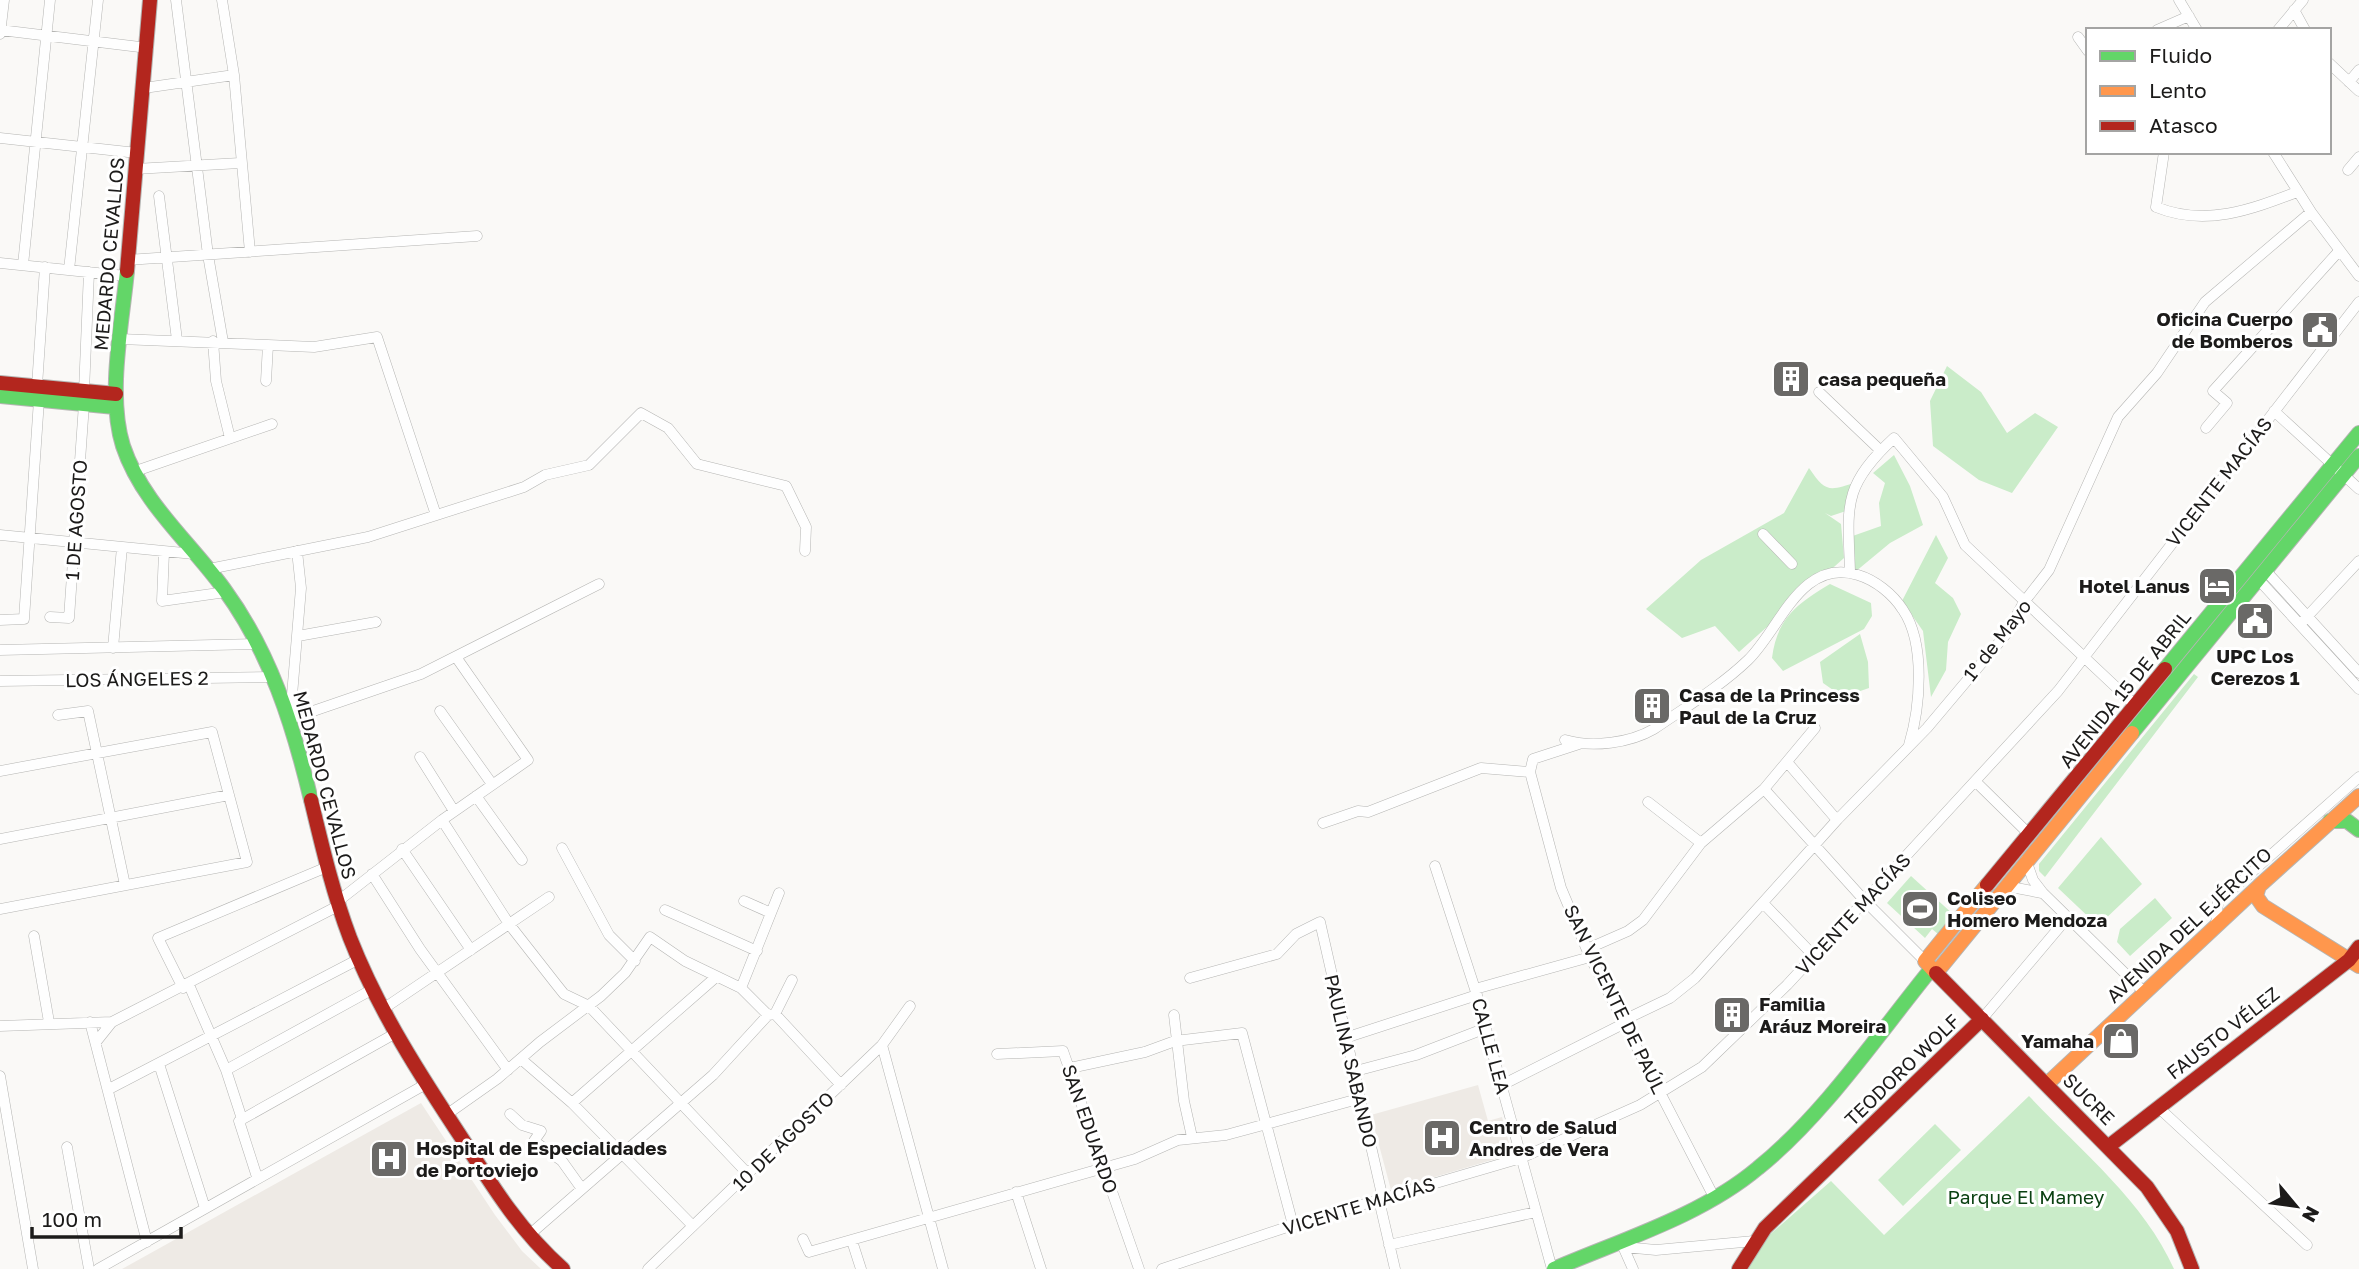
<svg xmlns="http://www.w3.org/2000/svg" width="2359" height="1269" viewBox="0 0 2359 1269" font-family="'Golos Text',sans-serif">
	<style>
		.built { fill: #eeeae5 }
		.green { fill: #caecc9 }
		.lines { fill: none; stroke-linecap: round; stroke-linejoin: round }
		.street-casing { stroke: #b5b5b3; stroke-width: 11 }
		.fast-casing { stroke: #b5b5b3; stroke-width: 16 }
		.slow-casing { stroke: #b5b5b3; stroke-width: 16 }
		.jam-casing { stroke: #b5b5b3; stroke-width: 16 }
		.street { stroke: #fefefe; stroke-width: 10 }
		.fast { stroke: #63d668; stroke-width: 14 }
		.slow { stroke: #ff974d; stroke-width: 14 }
		.jam { stroke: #b3261e; stroke-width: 14 }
		.labels { text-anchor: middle; stroke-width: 6; stroke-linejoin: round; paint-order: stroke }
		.street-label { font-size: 19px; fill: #1c1b1a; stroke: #fff }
		.poi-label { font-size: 19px; font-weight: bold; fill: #1c1b1a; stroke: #fff; text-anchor: start }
		.park-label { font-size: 19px; fill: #0b4112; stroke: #fff }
	</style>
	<rect width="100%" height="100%" fill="#faf9f7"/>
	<!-- built -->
	<path class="built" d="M1478 1085 1488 1121 1502 1117 1512 1154 1391 1190 1371 1115Z
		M421 1103 495 1215 522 1251 541 1269H122Z"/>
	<!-- green -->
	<path class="green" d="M1947 366 1981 392 2007 433 2035 413 2058 427 2012 493 1979 480 1933 446 1930 401Z
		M1894 455 1910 486 1923 525 1890 543 1855 572 1847 538 1881 526 1879 503 1885 483 1873 473Z
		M1809 468C1826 493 1829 491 1857 482L1855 508 1831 516 1825 513 1841 524 1844 558 1739 652 1715 626 1682 638 1646 609 1701 560 1784 513Z
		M1936 535 1948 558 1935 583 1953 598 1961 614 1948 642 1946 670 1931 697 1923 631 1902 601Z
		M1830 584 1871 603 1872 616 1864 629 1783 671 1772 658C1777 618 1797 604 1830 584Z
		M1860 634 1868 662 1869 688 1843 697 1823 683 1820 662Z
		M2194 674 2198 677 2045 877 2039 871V864Z
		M2101 837 2142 884 2102 922 2096 924 2058 888Z
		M1911 876 1954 915 1938 934 1932 929 1925 938 1887 903Z
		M2155 898 2172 918 2130 956 2117 942 2120 929Z
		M2029 1096C2079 1149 2144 1201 2174 1269H1748L1766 1238 1831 1181 1884 1235Z
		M1935 1124 1961 1150 1903 1206 1878 1180Z"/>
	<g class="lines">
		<defs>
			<path id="street" d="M176 0 208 255 223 342
				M222 0 234 75 250 252
				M2179 0 2197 30
				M2294 10 2305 30
				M0 30 148 48
				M2157 30 2189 16
				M2278 30 2303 0
				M0 34 4 0
				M2078 37 2088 51
				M2329 63 2359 91
				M2349 82 2359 70
				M144 88 234 75
				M0 138 137 153
				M2164 152 2156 207C2205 227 2250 210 2297 192
				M2273 152 2311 212 2359 276
				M135 169 240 163
				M2348 170 2359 157
				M159 196 177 340
				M127 260 477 236
				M0 263 126 276
				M23 265 50 0
				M69 270 98 0
				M120 339 268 345 266 381
				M213 341 216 381 230 438
				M268 345 314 347 377 337 436 515
				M37 386 45 267
				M84 391 89 272
				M1819 392 1881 451
				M2274 411 2359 489
				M2206 428 2227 403 2213 391 2339 251
				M133 472 272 424
				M1763 534 1792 564
				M0 535 194 554
				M297 551 301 588 290 719 421 674 599 584
				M164 552 162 601 226 592
				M209 569 368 537 524 487 545 475 589 465 641 413 668 428 697 464 786 486 806 527 805 551
				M2265 570 2359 673
				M1850 572C1848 507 1841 487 1894 438L1943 497 1965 545 2136 706
				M2258 579 2359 689
				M50 617 69 618 84 404
				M0 620 24 619 39 400
				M2303 621 2359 561
				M298 636 376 622
				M113 648 122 547
				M0 650 258 644
				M0 681 274 677
				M440 711 492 784
				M58 715 88 711 125 885
				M1565 740C1592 748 1630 743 1654 729 1686 707 1721 686 1748 660 1780 629 1801 557 1858 575 1875 580 1893 594 1903 610 1926 644 1920 708 1909 745
				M420 757 454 811
				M1787 762 1837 820
				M0 771 212 732 247 862 0 909
				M1530 772 1533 759 1579 744
				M1976 782 2030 835
				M1764 789 1865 901 1925 961
				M476 796 522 860
				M1648 802 1701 843
				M442 820 509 924 556 984 564 994 589 1006 748 1174
				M1323 823 1358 811 1368 812 1481 768 1530 772 1561 888 1590 957 1714 1197
				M0 839 229 795
				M562 848 609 935 635 961
				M402 849 471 950
				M2026 860 2033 880 2043 893 2143 991
				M1435 866 1475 989 1552 1269
				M372 874 420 949 508 1070
				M2006 886 2042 893
				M744 901 771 913
				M337 902 442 820 528 760 456 657
				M1764 904 1814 956
				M665 910 757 951
				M2216 925 2218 902 2359 777
				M34 936 49 1022
				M1587 949 1628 931 1643 920 1701 843 1764 789 1815 728
				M1190 978 1277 954 1296 934 1320 922 1383 1199
				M189 985 226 1070 242 1119
				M183 988 158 938 327 867
				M741 988 779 893
				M1475 989 1590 957
				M383 1009 549 897
				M775 1014 792 980
				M1174 1015 1184 1101 1192 1137
				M1982 1019 2068 917
				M1622 1021 1670 998 1695 978 1837 820 1927 728 2007 633 2024 602 2049 570 2118 417 2157 373 2205 302 2311 212
				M90 1022 147 1242
				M0 1026 112 1022
				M1345 1038 1477 995
				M96 1042 112 1022 338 906
				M882 1045 943 1269
				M997 1054 1063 1051 1139 1269
				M521 1059 572 1103 693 1226
				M159 1064 205 1208
				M1070 1068 1145 1052 1175 1041 1242 1033 1293 1225
				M226 1070 373 989
				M1352 1072 1416 1055 1486 1028
				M0 1076 33 1269
				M1502 1085 1623 1024
				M109 1089 359 959
				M572 1103 716 977
				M2159 1108 2307 1245
				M510 1114 522 1125 541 1131 534 1141 562 1161 582 1189
				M446 1115 497 1079 540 1042 601 996 625 973 650 937 685 961 741 988 768 1015 775 1014 841 1085
				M67 1147 89 1269
				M257 1177 239 1121 396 1033
				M1016 1192 1041 1269
				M1379 1200 1395 1269
				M528 1236 713 1075 768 1015
				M803 1239 809 1252 1135 1159 1178 1140 1226 1135 1358 1099
				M852 1241 861 1269
				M1621 1242 1633 1269
				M1389 1245 1536 1212
				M1624 1247 1656 1250 1754 1241
				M98 1269 426 1084
				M648 1269 882 1045 910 1006
				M1162 1269 1293 1225 1521 1158 1640 1105 1702 1067 1787 985 2058 691 2359 302"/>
			<path id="fast" d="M127 271C122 324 107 395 123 446 142 503 190 542 224 589 270 652 293 724 311 800
				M0 396 115 407
				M2165 669 2359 433
				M2132 733 2359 456
				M2330 821H2347L2359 830
				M1554 1269C1621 1240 1701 1216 1758 1168 1823 1116 1879 1033 1932 968"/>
			<path id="slow" d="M2359 796 2259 886 2256 896 2263 906 2359 966
				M1987 885 1925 961 1936 973 2132 733
				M2047 1084 2259 886"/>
			<path id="jam" d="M127 271 150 0
				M0 383 116 394
				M311 800C322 846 333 893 350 938 379 1012 422 1078 465 1143 494 1189 522 1233 563 1269
				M1987 885 2165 669
				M1936 973 2147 1187 2177 1231 2192 1269
				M2109 1146 2349 960 2359 947
				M1739 1269 1765 1228 1982 1019"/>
		</defs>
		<!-- street casing -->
		<use href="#street" class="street-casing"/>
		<!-- fast casing -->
		<use href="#fast" class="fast-casing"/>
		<!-- slow casing -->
		<use href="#slow" class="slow-casing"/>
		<!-- jam casing -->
		<use href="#jam" class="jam-casing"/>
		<!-- street -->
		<use href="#street" class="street"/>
		<!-- fast -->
		<use href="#fast" class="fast"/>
		<!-- slow -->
		<use href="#slow" class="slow"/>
		<!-- jam -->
		<use href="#jam" class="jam"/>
	</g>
	<!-- icons -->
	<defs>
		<symbol id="civic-square" viewBox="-11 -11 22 22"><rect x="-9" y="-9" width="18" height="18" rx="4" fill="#6a6967" stroke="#fff"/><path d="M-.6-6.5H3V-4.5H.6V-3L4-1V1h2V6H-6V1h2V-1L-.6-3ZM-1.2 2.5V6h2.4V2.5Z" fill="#fff"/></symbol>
		<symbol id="building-square" viewBox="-11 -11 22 22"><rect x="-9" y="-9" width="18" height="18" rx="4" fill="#6a6967" stroke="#fff"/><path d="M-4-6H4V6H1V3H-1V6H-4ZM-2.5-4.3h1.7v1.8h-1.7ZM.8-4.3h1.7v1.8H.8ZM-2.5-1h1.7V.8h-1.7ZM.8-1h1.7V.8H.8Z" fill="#fff"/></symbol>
		<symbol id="hotel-square" viewBox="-11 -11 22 22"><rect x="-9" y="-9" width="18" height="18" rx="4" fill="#6a6967" stroke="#fff"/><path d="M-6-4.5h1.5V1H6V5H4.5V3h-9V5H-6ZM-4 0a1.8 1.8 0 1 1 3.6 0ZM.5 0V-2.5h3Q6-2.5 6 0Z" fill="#fff"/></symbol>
		<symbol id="stadium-square" viewBox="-11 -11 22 22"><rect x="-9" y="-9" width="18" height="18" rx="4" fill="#6a6967" stroke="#fff"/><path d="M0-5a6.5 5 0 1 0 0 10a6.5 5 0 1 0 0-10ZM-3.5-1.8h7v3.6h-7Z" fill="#fff"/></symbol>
		<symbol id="shop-square" viewBox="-11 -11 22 22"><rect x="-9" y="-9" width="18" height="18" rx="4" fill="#6a6967" stroke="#fff"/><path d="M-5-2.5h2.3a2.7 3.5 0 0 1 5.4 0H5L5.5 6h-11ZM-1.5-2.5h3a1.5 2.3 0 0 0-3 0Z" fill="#fff"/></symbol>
		<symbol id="hospital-square" viewBox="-11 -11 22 22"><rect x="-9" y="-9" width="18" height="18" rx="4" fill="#6a6967" stroke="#fff"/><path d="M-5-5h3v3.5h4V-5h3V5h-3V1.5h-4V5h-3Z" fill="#fff"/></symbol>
	</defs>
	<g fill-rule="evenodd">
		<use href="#civic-square" x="2298" y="308" width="44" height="44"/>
		<use href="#building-square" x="1769" y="357" width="44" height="44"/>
		<use href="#hotel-square" x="2195" y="564" width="44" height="44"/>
		<use href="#civic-square" x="2233" y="599" width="44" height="44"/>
		<use href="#building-square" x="1630" y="684" width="44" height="44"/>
		<use href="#stadium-square" x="1898" y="887" width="44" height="44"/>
		<use href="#building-square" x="1710" y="993" width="44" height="44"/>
		<use href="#shop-square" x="2099" y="1019" width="44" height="44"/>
		<use href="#hospital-square" x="1420" y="1116" width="44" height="44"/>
		<use href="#hospital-square" x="367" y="1137" width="44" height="44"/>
	</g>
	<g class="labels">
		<!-- street labels -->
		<g class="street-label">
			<text transform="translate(109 254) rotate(-85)" y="7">MEDARDO CEVALLOS</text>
			<text transform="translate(2219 482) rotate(-52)" y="7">VICENTE MACÍAS</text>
			<text transform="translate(76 520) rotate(-86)" y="7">1 DE AGOSTO</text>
			<text transform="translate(1997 640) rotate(-52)" y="7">1º de Mayo</text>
			<text transform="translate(137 679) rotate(-1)" y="7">LOS ÁNGELES 2</text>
			<text transform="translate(2125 689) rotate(-51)" y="7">AVENIDA 15 DE ABRIL</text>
			<text transform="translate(325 785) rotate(75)" y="7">MEDARDO CEVALLOS</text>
			<text transform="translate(1853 914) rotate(-47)" y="7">VICENTE MACÍAS</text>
			<text transform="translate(2189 925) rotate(-43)" y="7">AVENIDA DEL EJÉRCITO</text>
			<text transform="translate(1615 999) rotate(64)" y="7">SAN VICENTE DE PAÚL</text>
			<text transform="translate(2223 1033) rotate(-38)" y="7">FAUSTO VÉLEZ</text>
			<text transform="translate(1491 1046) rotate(75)" y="7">CALLE LEA</text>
			<text transform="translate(1351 1061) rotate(77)" y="7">PAULINA SABANDO</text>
			<text transform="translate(1902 1070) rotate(-44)" y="7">TEODORO WOLF</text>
			<text transform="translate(2089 1099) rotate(45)" y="7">SUCRE</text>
			<text transform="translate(1090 1129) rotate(71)" y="7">SAN EDUARDO</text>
			<text transform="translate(783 1141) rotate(-44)" y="7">10 DE AGOSTO</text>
			<text transform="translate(1359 1206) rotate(-17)" y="7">VICENTE MACÍAS</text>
		</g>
		<!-- poi labels -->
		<g class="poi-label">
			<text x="2293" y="326" text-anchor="end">Oficina Cuerpo<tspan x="2293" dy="22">de Bomberos</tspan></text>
			<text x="1818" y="386">casa pequeña</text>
			<text x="2190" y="593" text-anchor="end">Hotel Lanus</text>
			<text x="2255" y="663" text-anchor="middle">UPC Los<tspan x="2255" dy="22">Cerezos 1</tspan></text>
			<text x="1679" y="702">Casa de la Princess<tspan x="1679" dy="22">Paul de la Cruz</tspan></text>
			<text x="1947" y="905">Coliseo<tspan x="1947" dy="22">Homero Mendoza</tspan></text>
			<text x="1759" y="1011">Familia<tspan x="1759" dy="22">Aráuz Moreira</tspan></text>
			<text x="2094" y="1048" text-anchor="end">Yamaha</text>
			<text x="1469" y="1134">Centro de Salud<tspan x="1469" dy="22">Andres de Vera</tspan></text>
			<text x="416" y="1155">Hospital de Especialidades<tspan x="416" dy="22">de Portoviejo</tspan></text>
		</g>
		<!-- park labels -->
		<g class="park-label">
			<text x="2026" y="1204">Parque El Mamey</text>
		</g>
	</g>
	<!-- legend -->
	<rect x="2086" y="28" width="245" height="126" fill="#ffffff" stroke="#a4a4a3" stroke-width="2"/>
	<rect x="2100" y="51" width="35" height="10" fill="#63d668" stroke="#a4a4a3" stroke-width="2"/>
	<text x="2149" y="63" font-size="21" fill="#1c1b1a">Fluido</text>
	<rect x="2100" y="86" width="35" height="10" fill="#ff974d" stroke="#a4a4a3" stroke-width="2"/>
	<text x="2149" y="98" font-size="21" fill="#1c1b1a">Lento</text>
	<rect x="2100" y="121" width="35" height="10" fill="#b3261e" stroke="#a4a4a3" stroke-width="2"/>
	<text x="2149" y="133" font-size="21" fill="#1c1b1a">Atasco</text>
	<!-- north arrow -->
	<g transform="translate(2296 1206) rotate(119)" stroke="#ffffff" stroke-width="5" paint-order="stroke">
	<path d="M0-5L12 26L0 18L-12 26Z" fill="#1c1b1a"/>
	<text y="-10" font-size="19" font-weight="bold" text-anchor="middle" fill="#1c1b1a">N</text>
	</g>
	<!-- scale -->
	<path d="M32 1227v10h149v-10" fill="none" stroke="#1c1b1a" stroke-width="3.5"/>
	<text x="42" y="1227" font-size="21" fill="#1c1b1a" stroke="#ffffff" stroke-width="5" paint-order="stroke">100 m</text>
</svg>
